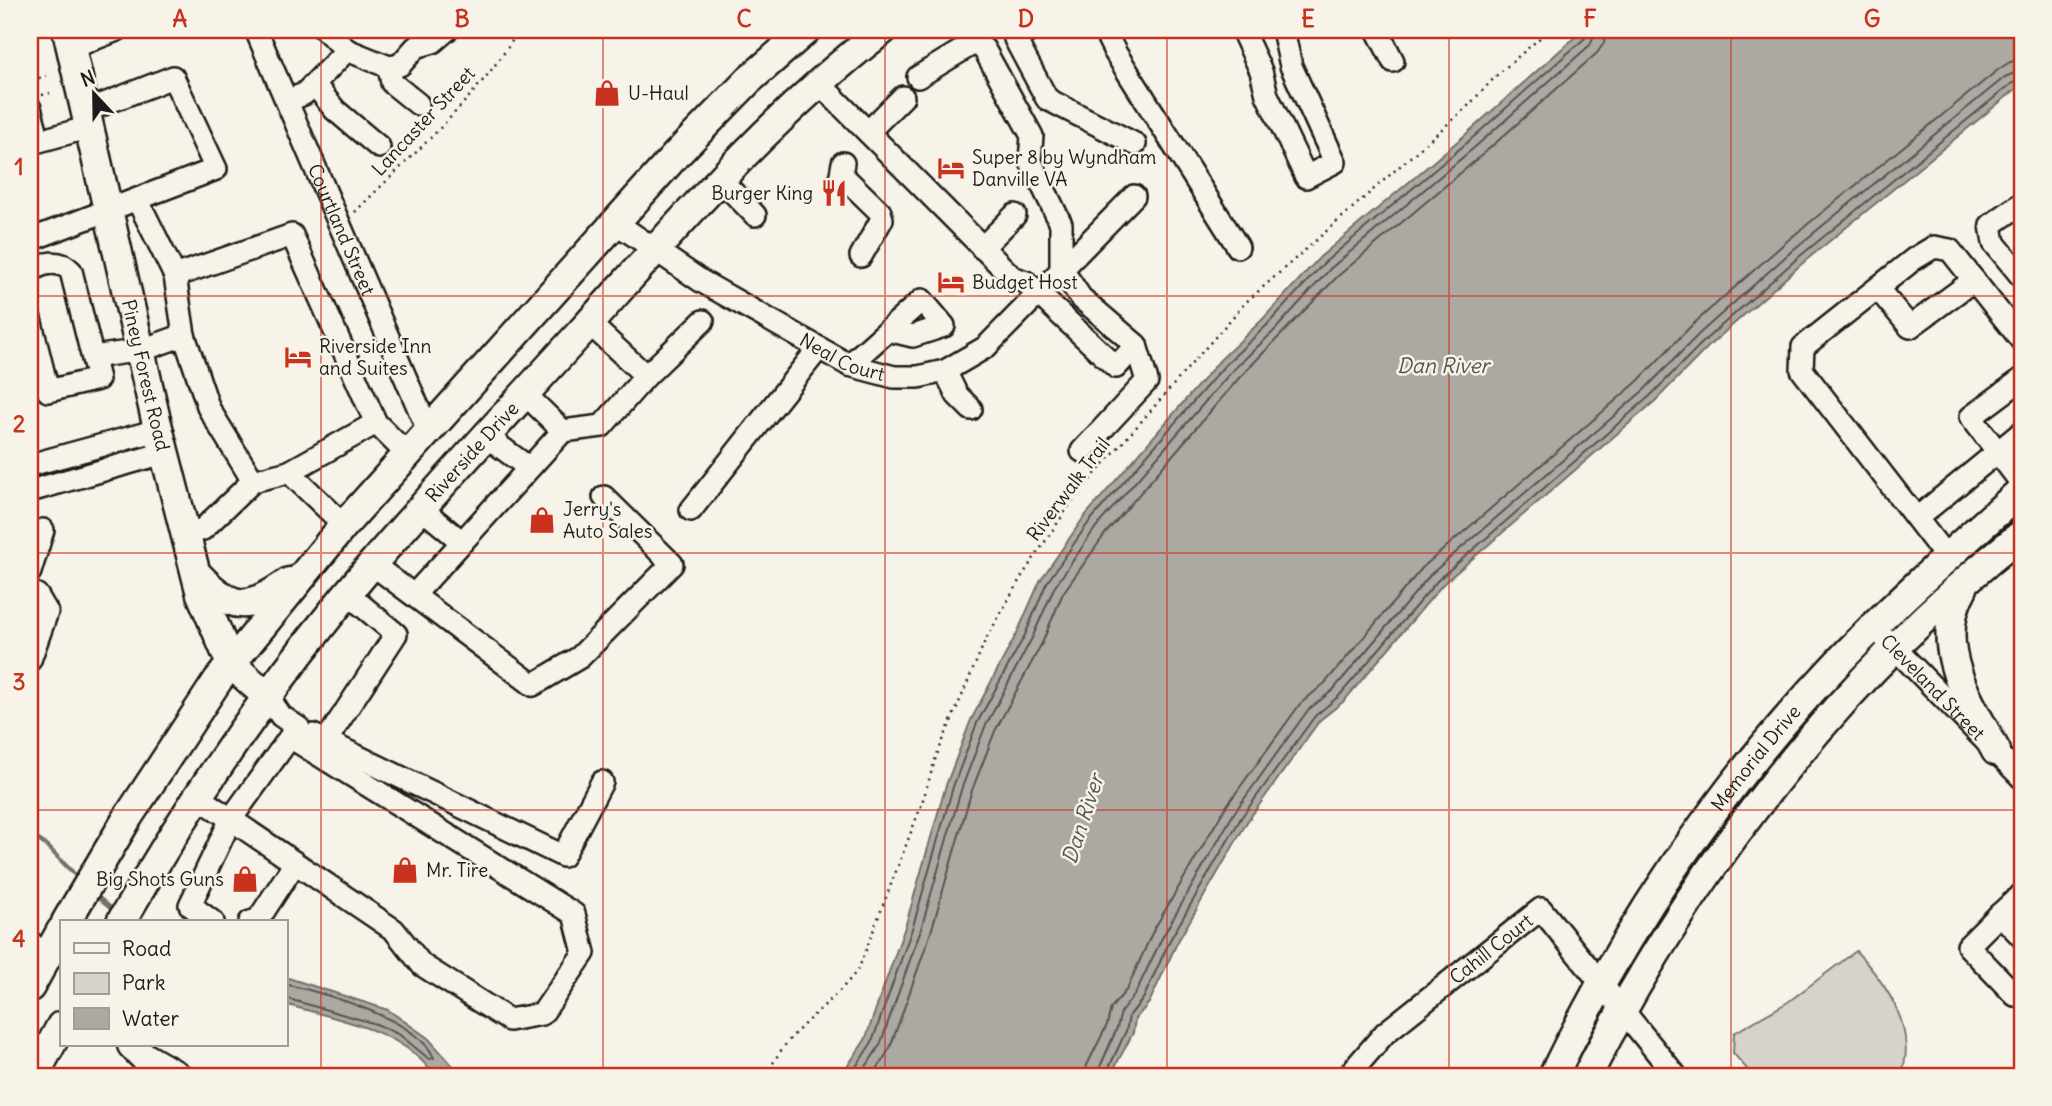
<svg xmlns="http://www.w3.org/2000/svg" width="2052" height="1106" viewBox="0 0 2052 1106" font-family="Delius,sans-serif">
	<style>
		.green { fill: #d7d3cb; stroke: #7a7874; stroke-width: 2 }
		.water { fill: #aca9a2; stroke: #72716c; stroke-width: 2 }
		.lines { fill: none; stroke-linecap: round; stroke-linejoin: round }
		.shore { stroke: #565452; stroke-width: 2 }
		.stream { stroke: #72716c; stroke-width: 4.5 }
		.minor-casing { stroke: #1c1c1c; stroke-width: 26 }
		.major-casing { stroke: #1c1c1c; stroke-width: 33 }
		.path { stroke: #1c1c1c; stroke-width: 2.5; stroke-dasharray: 2 5; stroke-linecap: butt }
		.minor { stroke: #f7f3e8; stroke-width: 21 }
		.major { stroke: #f7f3e8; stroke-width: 28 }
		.grid { fill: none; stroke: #c8321e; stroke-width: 2; stroke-opacity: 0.55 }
		.labels { text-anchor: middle; stroke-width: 5; stroke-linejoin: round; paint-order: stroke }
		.poi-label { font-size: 19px; fill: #1c1c1c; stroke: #f7f3e8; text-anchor: start }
		.street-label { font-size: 19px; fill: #1c1c1c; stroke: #f7f3e8 }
		.water-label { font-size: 21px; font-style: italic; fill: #565452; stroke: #f7f3e8 }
		.neatline { fill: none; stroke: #c8321e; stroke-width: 2.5 }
		.grid-label { font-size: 23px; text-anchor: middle; font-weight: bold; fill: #c8321e }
	</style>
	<rect width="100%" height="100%" fill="#f7f3e8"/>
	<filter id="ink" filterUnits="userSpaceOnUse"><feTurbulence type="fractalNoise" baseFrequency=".0143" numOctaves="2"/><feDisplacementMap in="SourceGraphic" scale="14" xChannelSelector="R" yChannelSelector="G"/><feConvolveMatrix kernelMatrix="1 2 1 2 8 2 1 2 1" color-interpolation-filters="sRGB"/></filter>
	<g filter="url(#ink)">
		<!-- green -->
		<path class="green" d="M1856 951C1887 985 1918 1029 1901 1076H1753L1733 1053 1734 1033 1788 1002Z"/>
		<!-- water -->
		<path class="water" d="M1583 30H2022V84L1805 261 1710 345 1655 401 1443 584 1344 701 1320 720 1247 822 1177 943 1149 1003 1135 1019 1133 1033 1110 1076H841L865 1040 906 924 946 785 971 720 1018 631 1040 581 1084 517 1220 360 1261 321 1320 257 1465 135Z
			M285 977 388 1010 428 1038 462 1076H434C405 1029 334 1019 285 1004Z"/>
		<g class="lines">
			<!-- shore -->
			<path class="shore" d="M285 984C323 993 419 1019 434 1058L429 1059 400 1035 376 1024 285 998
				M850 1076 872 1042 913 926 953 787 977 723 1025 635 1046 584 1089 522 1225 365 1266 326 1325 262 1469 141 1585 38 1587 30
				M860 1076 880 1045 921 929 961 790 985 727 1032 638 1054 588 1096 527 1232 371 1273 332 1331 268 1475 147 1590 45 1596 30
				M873 1076 890 1048 931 932 971 793 995 731 1042 643 1063 593 1105 534 1239 378 1338 276 1482 155 1597 53 1604 43 1606 30
				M1085 1076 1087 1065 1107 1025 1111 1008 1127 989 1153 931 1225 808 1300 704 1325 683 1423 567 1637 382 1691 326 1787 241 1999 69 2010 62 2022 60
				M1096 1076 1117 1028 1121 1012 1135 994 1163 936 1234 813 1308 710 1333 690 1431 574 1644 390 1699 334 1794 249 2005 77 2022 70
				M1105 1076 1126 1031 1129 1016 1143 999 1170 940 1241 818 1315 716 1339 696 1438 580 1650 396 1705 340 1800 256 2011 84 2022 79"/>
			<!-- stream -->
			<path class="stream" d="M30 834 47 846 81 881
				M94 894 114 911"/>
			<defs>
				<g id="minor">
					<path id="s1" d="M256 30 428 430"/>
					<path d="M325 30 347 50 389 67 392 83 418 104"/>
					<path d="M966 30 974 43 984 49 1032 136 1030 160 1061 224V268L1081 298 1136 345 1147 381 1082 451"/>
					<path d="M1031 30 1015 39 1047 99 1135 144"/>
					<path d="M1104 30 1115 52 1238 247"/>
					<path d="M1242 30 1261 71 1267 95 1306 177 1335 162 1291 66 1283 30"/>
					<path d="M1377 30 1393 61"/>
					<path d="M71 48 117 30"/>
					<path d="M389 67 400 65 416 47 433 42 447 30"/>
					<path d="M918 77 974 43"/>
					<path d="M818 82 1012 277 1026 282 1116 367 1136 345"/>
					<path d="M314 84 335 110 379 147"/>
					<path d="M287 101 304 94 347 50"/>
					<path d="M30 108 39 141 90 127"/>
					<path d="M868 132 903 97"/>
					<path d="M843 163 841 174 880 212 882 219 861 256"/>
					<path d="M720 179 755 215"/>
					<path d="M138 201 175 276"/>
					<path d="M2022 203 1991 225 1994 243 2022 277"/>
					<path id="s2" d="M616 223 701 281 849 365 894 377H918L945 371 986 347 1134 196"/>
					<path d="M30 240 216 169 173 77 86 111"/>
					<path d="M982 248 1015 215"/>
					<path d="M30 272C42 262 60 259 71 271L98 379 48 391 30 319"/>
					<path d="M1878 289 1910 327 1974 280"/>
					<path d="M589 323 646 376"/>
					<path d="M184 335 209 409 253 481"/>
					<path d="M93 357 142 350 184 335 175 276 292 235 376 423 407 454"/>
					<path d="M849 365 922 300 944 326 913 336 888 330"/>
					<path d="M945 371 957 395 971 409"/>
					<path d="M2022 379 1971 417 2022 484"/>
					<path d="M525 394 563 431"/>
					<path d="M486 436 529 468"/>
					<path d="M30 465 158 430"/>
					<path d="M289 472 376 423"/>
					<path d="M30 491 164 453"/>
					<path d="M422 509 462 542"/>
					<path d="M691 510 819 348"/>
					<path d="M1917 518 2022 432"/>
					<path d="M185 535 203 529 253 481 289 472 344 525"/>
					<path d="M1947 558 1802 370 1803 347 1914 259 1934 247 1950 250 2022 341"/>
					<path d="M372 564 533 685 580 657 672 564 604 497"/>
					<path d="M30 572 43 530"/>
					<path d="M30 592 37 595 47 612 30 660"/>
					<path d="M414 595 563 431 602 426 646 376 703 321"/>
					<path id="s3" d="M1884 637 2022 778"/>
					<path d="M269 698 281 716 299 728 290 737"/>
					<path d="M313 735 326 741 396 634 348 594"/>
					<path d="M326 741 563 856 602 782"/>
					<path d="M198 797 394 930 422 965 509 1020 542 1014 584 953 574 914 290 737 231 819 190 905 213 922"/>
					<path d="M2022 894 2000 914 2022 937"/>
					<path d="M2000 914 1968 946 2015 995 2022 988"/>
					<path d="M250 922 258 920 295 863"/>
					<path d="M30 942 46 957"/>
					<path id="s4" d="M1348 1076 1385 1033 1541 909 1676 1076"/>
				</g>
				<g id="major">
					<path id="s5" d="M67 30 156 420 201 594 231 664 269 698"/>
					<path d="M197 574C232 611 247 612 289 582"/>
					<path d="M1963 588C1930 645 1969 701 1996 751"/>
					<path d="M66 922 128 817 218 680 344 525 675 156 749 80 806 30"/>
					<path id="s6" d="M121 922C192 798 279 673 372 564 440 485 512 408 582 331 678 225 770 117 883 30"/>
					<path d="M30 987 61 931"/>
					<path d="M132 1045 144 1057 177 1076"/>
					<path d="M34 1076 61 1026"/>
					<path id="s7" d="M1553 1076C1624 930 1718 790 1830 671 1890 607 1957 548 2022 490"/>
					<path d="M1587 1076C1694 868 1838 679 2022 534"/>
				</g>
			</defs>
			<!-- minor casing -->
			<use href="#minor" class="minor-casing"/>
			<!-- major casing -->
			<use href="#major" class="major-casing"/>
			<!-- path -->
			<path class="path" d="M32 80 46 76
				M42 95 50 93
				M355 212C412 155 477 99 519 30
				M767 1076C785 1030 831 1007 859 968L921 806 936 757 985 641 1020 579 1075 497 1245 303 1468 106 1497 75 1549 30"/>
			<!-- minor -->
			<use href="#minor" class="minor"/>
			<!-- major -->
			<use href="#major" class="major"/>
		</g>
	</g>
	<!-- grid -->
	<path class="grid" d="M321 30V1076M603 30V1076M885 30V1076M1167 30V1076M1449 30V1076M1731 30V1076M30 296H2022M30 553H2022M30 810H2022"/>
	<!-- icons -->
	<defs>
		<symbol id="shop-bare" viewBox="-9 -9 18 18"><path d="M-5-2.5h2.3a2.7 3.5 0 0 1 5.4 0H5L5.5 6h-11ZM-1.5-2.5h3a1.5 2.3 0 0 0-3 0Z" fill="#c8321e" stroke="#f7f3e8" stroke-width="2.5" paint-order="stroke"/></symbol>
		<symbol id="hotel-bare" viewBox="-9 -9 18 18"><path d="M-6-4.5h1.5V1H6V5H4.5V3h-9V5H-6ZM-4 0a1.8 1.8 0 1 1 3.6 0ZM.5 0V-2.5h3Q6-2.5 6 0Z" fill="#c8321e" stroke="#f7f3e8" stroke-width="2.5" paint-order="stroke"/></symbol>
		<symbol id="restaurant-bare" viewBox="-9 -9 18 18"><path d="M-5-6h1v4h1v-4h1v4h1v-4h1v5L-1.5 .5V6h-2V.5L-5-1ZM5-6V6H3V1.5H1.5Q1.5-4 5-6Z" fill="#c8321e" stroke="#f7f3e8" stroke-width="2.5" paint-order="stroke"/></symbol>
	</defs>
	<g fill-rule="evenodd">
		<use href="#shop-bare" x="588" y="74" width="38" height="38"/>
		<use href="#hotel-bare" x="932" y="149" width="38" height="38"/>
		<use href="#restaurant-bare" x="815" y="174" width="38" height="38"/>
		<use href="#hotel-bare" x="932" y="263" width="38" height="38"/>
		<use href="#hotel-bare" x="279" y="338" width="38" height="38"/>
		<use href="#shop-bare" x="523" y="501" width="38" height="38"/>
		<use href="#shop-bare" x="386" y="851" width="38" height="38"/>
		<use href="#shop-bare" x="226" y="860" width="38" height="38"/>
	</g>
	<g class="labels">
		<!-- poi labels -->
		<g class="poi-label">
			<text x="628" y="100">U-Haul</text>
			<text x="972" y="164">Super 8 by Wyndham<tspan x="972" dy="22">Danville VA</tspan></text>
			<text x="813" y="200" text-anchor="end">Burger King</text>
			<text x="972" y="289">Budget Host</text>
			<text x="319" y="353">Riverside Inn<tspan x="319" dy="22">and Suites</tspan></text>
			<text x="563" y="516">Jerry's<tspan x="563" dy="22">Auto Sales</tspan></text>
			<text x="426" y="877">Mr. Tire</text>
			<text x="224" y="886" text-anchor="end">Big Shots Guns</text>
		</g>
		<!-- street labels -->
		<g class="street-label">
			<text transform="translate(423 121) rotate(-47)" y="7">Lancaster Street</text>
			<text dy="7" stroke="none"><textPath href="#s1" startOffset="217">Courtland Street</textPath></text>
			<text dy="7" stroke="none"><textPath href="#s2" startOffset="264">Neal Court</textPath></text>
			<text dy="7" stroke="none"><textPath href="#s5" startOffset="354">Piney Forest Road</textPath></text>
			<text dy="7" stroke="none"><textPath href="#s6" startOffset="588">Riverside Drive</textPath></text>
			<text transform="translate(1068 489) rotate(-53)" y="7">Riverwalk Trail</text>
			<text dy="7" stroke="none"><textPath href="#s3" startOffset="70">Cleveland Street</textPath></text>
			<text dy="7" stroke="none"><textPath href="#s7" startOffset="378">Memorial Drive</textPath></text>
			<text dy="7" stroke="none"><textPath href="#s4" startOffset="192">Cahill Court</textPath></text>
		</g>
		<!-- water labels -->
		<g class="water-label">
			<text x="1443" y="373">Dan River</text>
			<text transform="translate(1083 819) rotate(-72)" y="7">Dan River</text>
		</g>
	</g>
	<!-- margin -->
	<rect width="2052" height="1106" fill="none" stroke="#f7f3e8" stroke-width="77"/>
	<!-- legend -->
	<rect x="60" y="920" width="228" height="126" fill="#f7f3e8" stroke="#9f9d96" stroke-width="2"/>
	<rect x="74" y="943" width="35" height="10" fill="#f7f3e8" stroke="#9f9d96" stroke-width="2"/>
	<text x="122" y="956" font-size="21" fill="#1c1c1c">Road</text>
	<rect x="74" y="973" width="35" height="21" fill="#d7d3cb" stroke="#9f9d96" stroke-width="2"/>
	<text x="122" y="990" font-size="21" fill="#1c1c1c">Park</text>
	<rect x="74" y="1008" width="35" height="21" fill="#aca9a2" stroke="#9f9d96" stroke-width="2"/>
	<text x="122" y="1026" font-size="21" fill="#1c1c1c">Water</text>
	<!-- north arrow -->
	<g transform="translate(94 94) rotate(338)" stroke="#f7f3e8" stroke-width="5" paint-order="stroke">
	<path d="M0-5L12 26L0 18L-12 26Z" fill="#1c1c1c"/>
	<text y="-10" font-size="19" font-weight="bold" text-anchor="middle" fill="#1c1c1c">N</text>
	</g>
	<rect x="38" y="38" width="1976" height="1030" class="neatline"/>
	<g class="grid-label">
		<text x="180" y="27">A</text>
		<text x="462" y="27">B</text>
		<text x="744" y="27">C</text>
		<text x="1026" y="27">D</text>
		<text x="1308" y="27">E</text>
		<text x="1590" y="27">F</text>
		<text x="1872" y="27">G</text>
		<text x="19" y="175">1</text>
		<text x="19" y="432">2</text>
		<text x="19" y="690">3</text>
		<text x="19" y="947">4</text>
	</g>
</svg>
